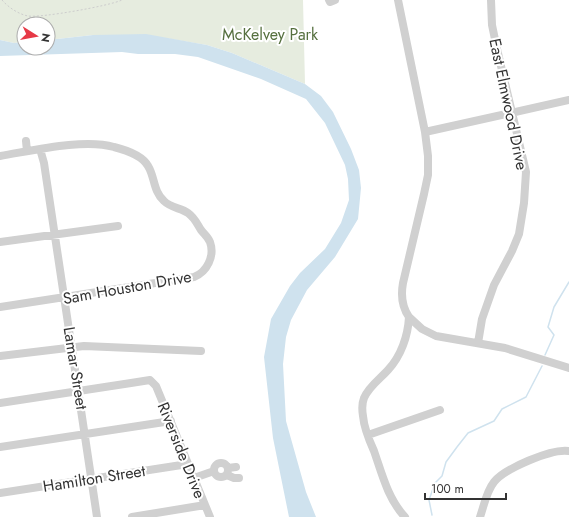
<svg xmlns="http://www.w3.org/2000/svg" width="569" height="517" viewBox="0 0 569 517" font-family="Jost,sans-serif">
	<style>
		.green { fill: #e6ecdf }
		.water { fill: #cfe2ee }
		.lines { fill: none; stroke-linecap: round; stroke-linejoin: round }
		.stream { stroke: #cfe2ee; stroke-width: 1.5 }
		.path { stroke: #cdcdcd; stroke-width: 1; stroke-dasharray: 2 2; stroke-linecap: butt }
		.minor { stroke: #d0d0d0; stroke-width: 8 }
		.labels { text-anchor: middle; stroke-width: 4; stroke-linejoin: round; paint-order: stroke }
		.park-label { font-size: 16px; fill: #56703f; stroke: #fff }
		.street-label { font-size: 16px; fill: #333; stroke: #fff }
	</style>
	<rect width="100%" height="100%" fill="#fff"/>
	<!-- green -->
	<path class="green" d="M0 0H303L305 84 232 53 207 45 165 38 93 35 48 40V24H24V42L14 43 0 40Z"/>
	<!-- water -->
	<path class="water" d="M146 34 207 45 232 53 305 84 321 96 333 112 351 149 359 170 361 188 358 219 335 257 307 290 291 320 286 337 283 364 286 421 306 492 316 517H289L273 438 264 357 271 319 290 286 300 273 325 249 341 223 349 200 348 179 345 165 325 123 306 99 261 79 198 57 175 54H138L122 52 0 56V40L14 43 24 42V48H48V40L93 35Z"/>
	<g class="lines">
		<!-- stream -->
		<path class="stream" d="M545 355 554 335 548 327 554 307 569 282
			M432 515 429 500 435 483 442 476 446 462 457 447 468 433 494 421 502 409 526 397 542 366"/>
		<!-- path -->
		<path class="path" d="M2 0C8 7 18 14 28 16 41 18 109 6 122 0"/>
		<!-- minor -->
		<path class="minor" d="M329 0 330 2 335 0
			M398 0 425 132 428 156V175L424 194 403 283C401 294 402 307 409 317 408 336 401 356 388 370 380 379 369 386 364 398 362 403 362 410 363 416 364 428 369 440 374 451 382 474 388 499 405 517
			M425 132 569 100
			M26 141 27 151
			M40 149 44 163 97 517
			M0 156C31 151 84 138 114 147 126 150 142 155 148 166 155 177 153 191 164 201 171 208 181 208 188 213 195 218 197 224 201 230 204 234 208 237 210 242 215 256 207 272 194 277L0 307
			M0 242 118 226
			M409 317 422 329 436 336 505 348 569 368
			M478 343 482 319 494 285 512 251 519 234 524 203 526 172 497 49 492 25 491 0
			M0 356 84 346 201 351
			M0 403 131 383 150 380 156 386 210 517
			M368 435 440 410
			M0 447 171 421
			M214 470a7 7 0 1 1 14 0a7 7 0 1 1-14 0Z
			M228 468 236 467
			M227 475 234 478H239
			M194 478 214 471
			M0 493 188 464
			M132 517 205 505
			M480 517C484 506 486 492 494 482 504 469 552 448 569 451"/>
	</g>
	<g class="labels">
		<!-- park labels -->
		<g class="park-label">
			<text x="270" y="40">McKelvey Park</text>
		</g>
		<!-- street labels -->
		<g class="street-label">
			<text transform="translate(509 104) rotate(78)" y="6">East Elmwood Drive</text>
			<text transform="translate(127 287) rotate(-10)" y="6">Sam Houston Drive</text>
			<text transform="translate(76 368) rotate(81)" y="6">Lamar Street</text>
			<text transform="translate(182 450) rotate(68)" y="6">Riverside Drive</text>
			<text transform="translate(94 478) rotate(-9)" y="6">Hamilton Street</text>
		</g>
	</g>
	<!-- north arrow -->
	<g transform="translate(36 36) rotate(101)"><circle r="19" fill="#ffffff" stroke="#adadad"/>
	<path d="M0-3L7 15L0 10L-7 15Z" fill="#e63946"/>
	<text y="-6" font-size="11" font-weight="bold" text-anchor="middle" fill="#333333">N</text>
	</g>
	<!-- scale -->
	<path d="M425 493v6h81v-6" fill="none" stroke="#333333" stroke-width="2"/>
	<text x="431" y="493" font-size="12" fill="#333333" stroke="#ffffff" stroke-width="3" paint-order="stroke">100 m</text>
</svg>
